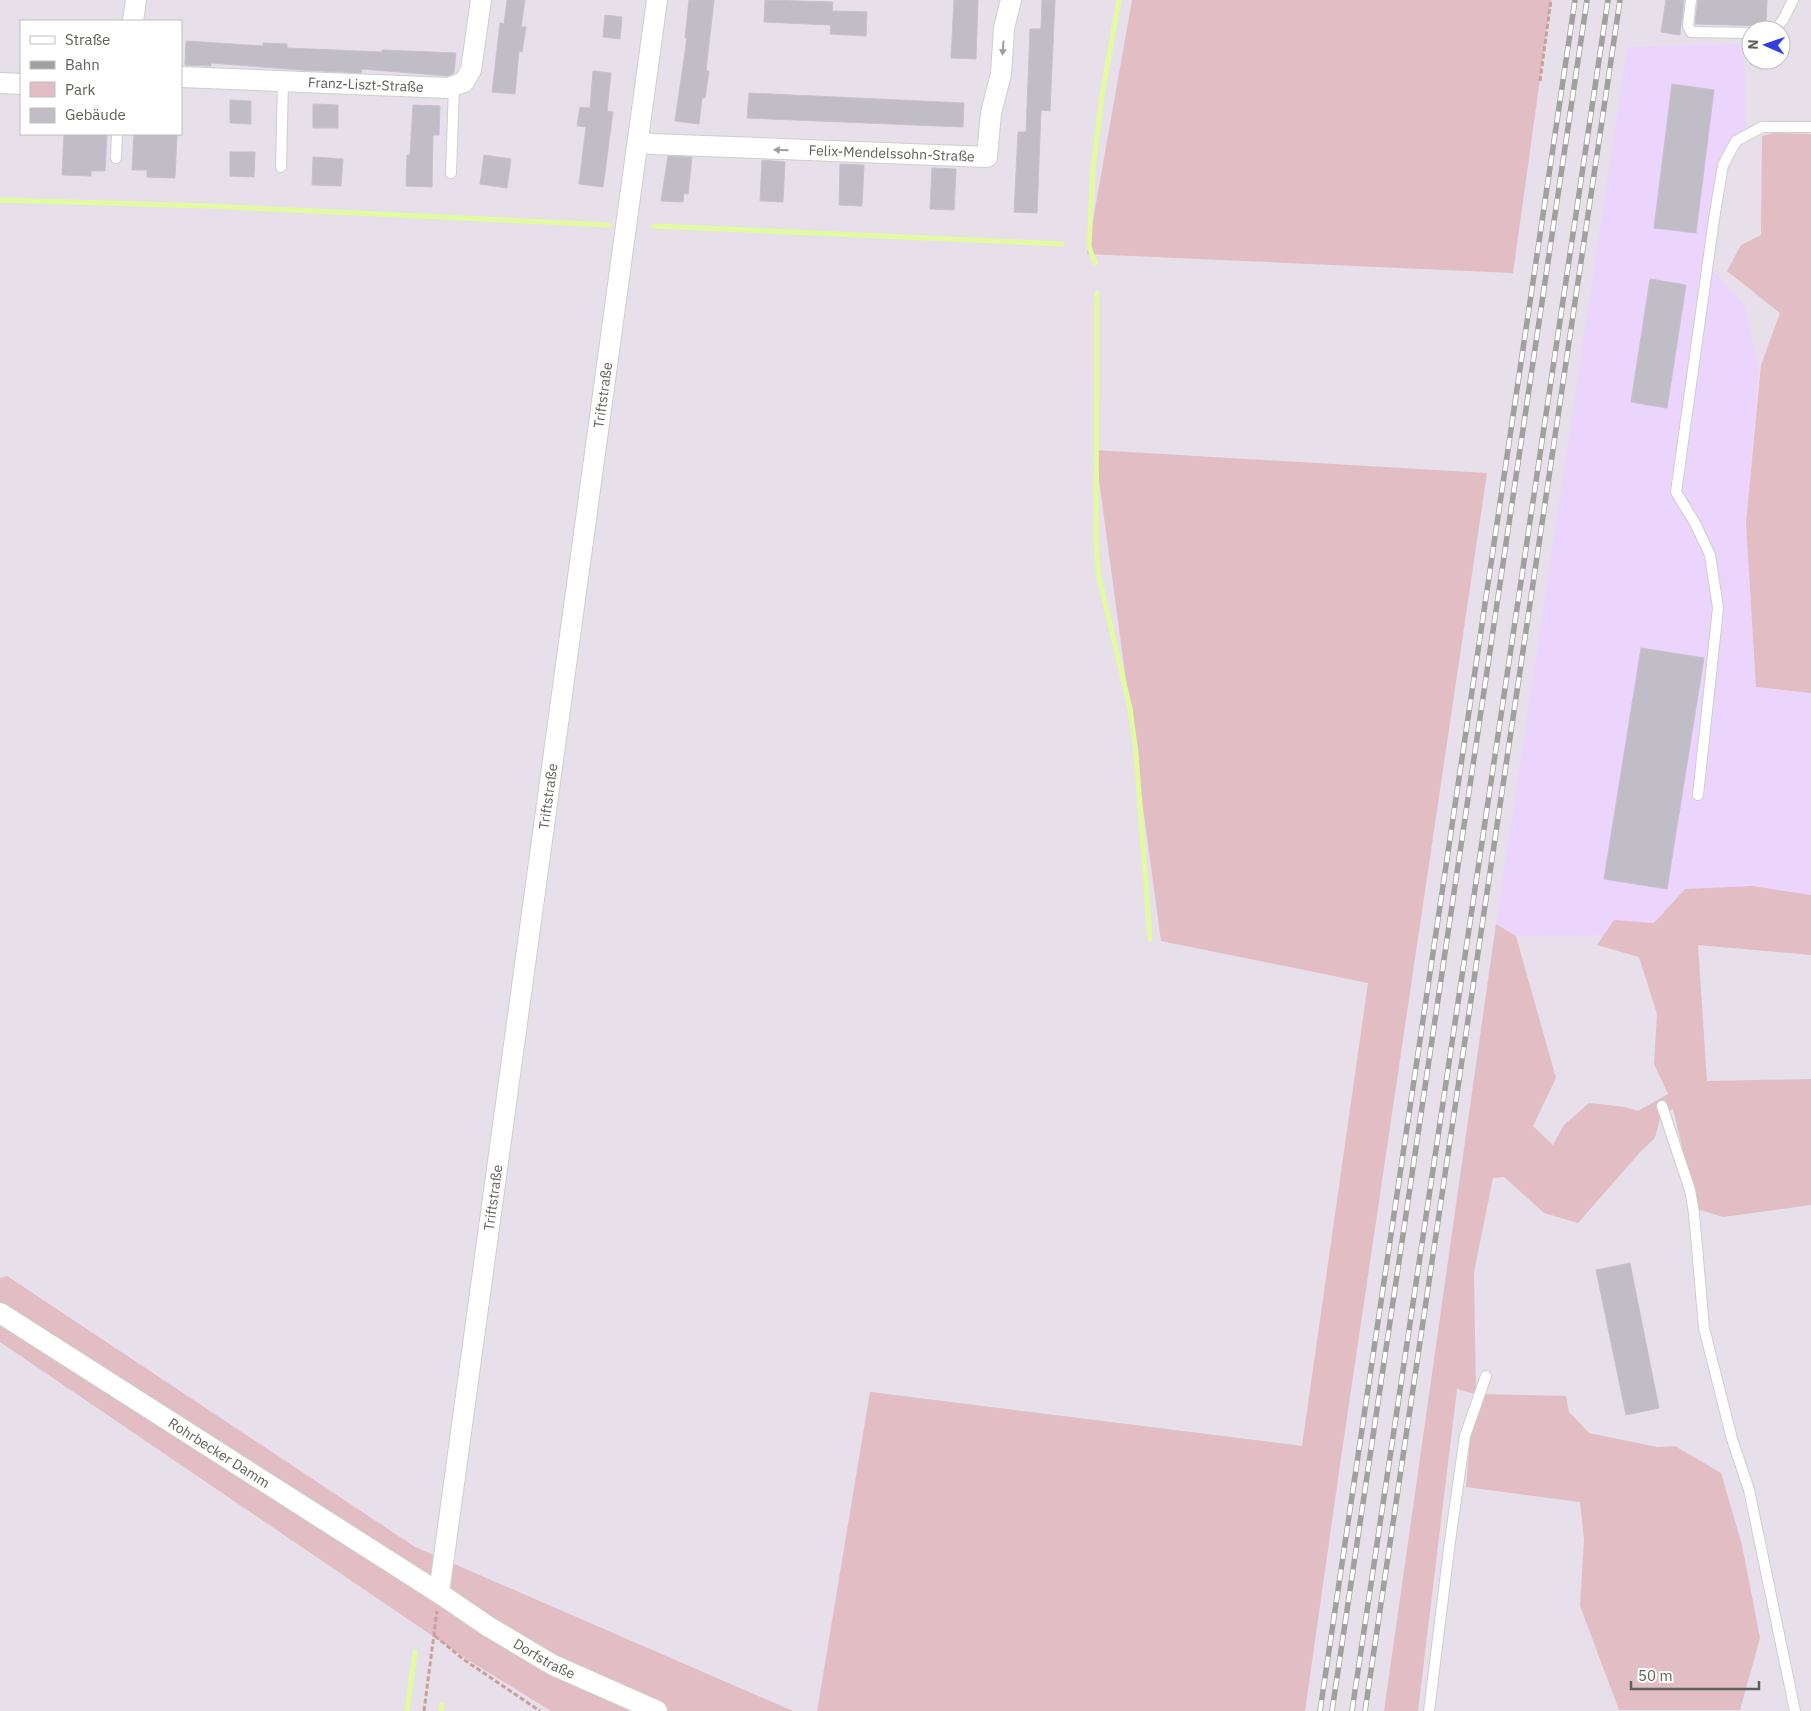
<svg xmlns="http://www.w3.org/2000/svg" width="1811" height="1711" viewBox="0 0 1811 1711" font-family="'IBM Plex Sans',sans-serif">
	<style>
		.commercial { fill: #ecd5fc }
		.green { fill: #e2bdc3 }
		.lines { fill: none; stroke-linecap: round; stroke-linejoin: round }
		.stream { stroke: #e2fba1; stroke-width: 5 }
		.building { fill: #c1bdc6; stroke: #c8bfd0 }
		.lane-casing { stroke: #ccd0c9; stroke-width: 12 }
		.street-casing { stroke: #ccd0c9; stroke-width: 22 }
		.path { stroke: #cba09b; stroke-width: 3; stroke-dasharray: 5 2.5; stroke-linecap: butt }
		.lane { stroke: #fff; stroke-width: 10 }
		.street { stroke: #fff; stroke-width: 20 }
		.rail-casing { stroke: #a0a19e; stroke-width: 5.5 }
		.rail { stroke: #fff; stroke-width: 4; stroke-dasharray: 11; stroke-linecap: butt }
		.oneway { fill: #9ea09b }
		.labels { text-anchor: middle; stroke-width: 4; stroke-linejoin: round; paint-order: stroke }
		.street-label { font-size: 14px; fill: #5e6159; stroke: #fff }
	</style>
	<rect width="100%" height="100%" fill="#e7e0eb"/>
	<!-- commercial -->
	<path class="commercial" d="M1744 44 1746 140 1727 163 1711 267 1744 304 1759 367 1746 523 1756 687 1811 693V908L1655 935 1516 936 1496 924 1627 47Z"/>
	<!-- green -->
	<path class="green" d="M1132 0H1551L1513 273 1087 254Z
		M1773 133 1811 134V693L1756 687 1746 523 1761 365 1780 313 1727 271 1741 245 1761 235 1762 136Z
		M1095 450 1487 473 1342 1451 1305 1711H817L870 1392 1302 1446 1368 983 1161 941Z
		M1752 886 1811 895V955L1698 945 1707 1081 1811 1079V1205L1723 1217 1697 1209 1673 1109 1661 1114 1655 1138 1642 1150 1578 1223 1544 1213 1504 1177 1493 1178 1474 1272 1476 1394 1566 1396 1569 1412 1589 1433 1657 1447 1675 1446 1721 1473 1742 1545 1760 1638 1740 1710H1619L1580 1606 1584 1540 1580 1502 1466 1487 1473 1401 1475 1394 1457 1389 1418 1711H1384L1496 924 1516 936 1556 1078 1533 1126 1553 1145 1564 1125 1589 1103 1625 1107 1638 1111 1668 1094 1654 1064 1657 1014 1639 957 1597 945 1614 920 1654 923 1685 889Z
		M7 1276 415 1547 793 1711H551L468 1660 0 1342V1278Z"/>
	<g class="lines">
		<!-- stream -->
		<path class="stream" d="M0 200 209 206 609 225
			M654 226 1062 244
			M1095 263 1089 246 1093 168 1102 95 1119 0
			M1097 293 1096 541 1098 573 1130 708 1136 753 1150 939
			M407 1711 415 1652
			M441 1711 442 1705"/>
	</g>
	<!-- building -->
	<path class="building" d="M507 0H525L521 27H526L522 52 519 51 515 94 492 92 500 23 504 24Z
		M689 0H714L706 70 709 71 705 98H702L699 124 675 121 687 38H685Z
		M765 0 833 2 832 11 867 12 866 36 830 34 831 25 764 22Z
		M954 0H978L976 59 951 58Z
		M1042 0H1055L1050 111 1041 110 1037 213 1014 212 1018 132H1026L1030 29H1041Z
		M1666 0H1684L1680 35 1661 32Z
		M1698 0H1767L1766 26 1695 24Z
		M605 15 622 17 620 39 603 37Z
		M186 41 263 46V43L287 44V48L382 52V50L456 53 454 73 448 76 362 69 361 73 301 70 211 63V66L185 65Z
		M593 71 611 73 607 111 613 112 603 187 579 184 586 127 577 126 580 107 590 108Z
		M1672 84 1714 90 1696 233 1654 228Z
		M749 93 964 103 963 127 747 118Z
		M230 100 251 101V124L230 123Z
		M313 104 338 105V128H313Z
		M413 105 440 106 439 135H433L432 187 406 186 407 155H410Z
		M64 134H107L105 171H91V176L62 175Z
		M134 134H177L175 178 147 177V170H132Z
		M230 152H255L254 177 230 176Z
		M484 155 511 159 507 188 480 184Z
		M668 156 692 157 688 194 684 193 683 202 661 201Z
		M313 157 343 159 341 186 312 185Z
		M762 160 785 162 783 202 760 201Z
		M840 164 864 165 862 206 839 205Z
		M932 168 956 169 954 210 930 209Z
		M1650 279 1686 285 1667 408 1631 402Z
		M1641 648 1704 658 1667 889 1604 879Z
		M1630 1263 1659 1408 1626 1415 1596 1270Z"/>
	<g class="lines">
		<defs>
			<path id="lane" d="M1691 0 1688 26 1691 32 1751 33
				M1775 30 1783 20 1793 0
				M116 158 117 134
				M281 167 283 81
				M451 173 454 86
				M1698 795 1718 608 1710 555 1695 523 1676 492 1714 219 1723 165 1736 141 1762 127H1811
				M1662 1106 1690 1190 1694 1213 1704 1328 1732 1439 1749 1490 1795 1711
				M1429 1711 1450 1541 1465 1436 1486 1376"/>
			<g id="street">
				<path d="M133 21 136 0"/>
				<path id="s1" d="M181 77 448 88 464 82 471 70 481 0"/>
				<path d="M0 83 21 84"/>
				<path id="s2" d="M638 142 652 144 987 157 991 113 1001 74 1004 28 1011 0"/>
				<path id="s3" d="M0 1313 439 1593 489 1627 553 1665 657 1711"/>
				<path id="s4" d="M439 1593 657 0"/>
			</g>
		</defs>
		<!-- lane casing -->
		<use href="#lane" class="lane-casing"/>
		<!-- street casing -->
		<use href="#street" class="street-casing"/>
		<!-- path -->
		<path class="path" d="M1540 81 1551 0
			M435 1636 463 1659 540 1711
			M424 1711 437 1611"/>
		<!-- lane -->
		<use href="#lane" class="lane"/>
		<!-- street -->
		<use href="#street" class="street"/>
		<defs>
			<path id="rail" d="M1320 1711 1575 0
				M1332 1711 1587 0
				M1352 1711 1608 0
				M1365 1711 1620 0"/>
		</defs>
		<!-- rail casing -->
		<use href="#rail" class="rail-casing"/>
		<!-- rail -->
		<use href="#rail" class="rail"/>
	</g>
	<!-- one-way arrows -->
	<defs><path id="oneway-solid" d="M-6-.8H1V-3.2L6.5 0L1 3.2V.8H-6Z" transform="scale(1.25)"/></defs>
	<g class="oneway">
		<use href="#oneway-solid" transform="translate(1003 48) rotate(94)"/>
		<use href="#oneway-solid" transform="translate(781 150) rotate(-178)"/>
	</g>
	<g class="labels">
		<!-- street labels -->
		<g class="street-label">
			<text dy="5" stroke="none"><textPath href="#s1" startOffset="185">Franz-Liszt-Straße</textPath></text>
			<text dy="5" stroke="none"><textPath href="#s2" startOffset="254">Felix-Mendelssohn-Straße</textPath></text>
			<text dy="5" stroke="none"><textPath href="#s4" startOffset="1209">Triftstraße</textPath></text>
			<text dy="5" stroke="none"><textPath href="#s4" startOffset="804">Triftstraße</textPath></text>
			<text dy="5" stroke="none"><textPath href="#s4" startOffset="399">Triftstraße</textPath></text>
			<text dy="5" stroke="none"><textPath href="#s3" startOffset="260">Rohrbecker Damm</textPath></text>
			<text dy="5" stroke="none"><textPath href="#s3" startOffset="645">Dorfstraße</textPath></text>
		</g>
	</g>
	<!-- legend -->
	<rect x="20" y="20" width="162" height="115" fill="#ffffff" stroke="#bfc0bd"/>
	<rect x="30" y="36" width="25" height="8" fill="#ffffff" stroke="#bfc0bd"/>
	<text x="65" y="45" font-size="15" fill="#5e6159">Straße</text>
	<rect x="30" y="61" width="25" height="8" fill="#a0a19e" stroke="#bfc0bd"/>
	<text x="65" y="70" font-size="15" fill="#5e6159">Bahn</text>
	<rect x="30" y="82" width="25" height="15" fill="#e2bdc3" stroke="#bfc0bd"/>
	<text x="65" y="95" font-size="15" fill="#5e6159">Park</text>
	<rect x="30" y="108" width="25" height="15" fill="#c1bdc6" stroke="#bfc0bd"/>
	<text x="65" y="120" font-size="15" fill="#5e6159">Gebäude</text>
	<!-- north arrow -->
	<g transform="translate(1766 45) rotate(272)"><circle r="24" fill="#ffffff" stroke="#bfc0bd"/>
	<path d="M0-4L9 19L0 12L-9 19Z" fill="#313fe1"/>
	<text y="-8" font-size="14" font-weight="bold" text-anchor="middle" fill="#5e6159">N</text>
	</g>
	<!-- scale -->
	<path d="M1631 1681v8h128v-8" fill="none" stroke="#5e6159" stroke-width="2.5"/>
	<text x="1638" y="1681" font-size="15" fill="#5e6159" stroke="#ffffff" stroke-width="4" paint-order="stroke">50 m</text>
</svg>
